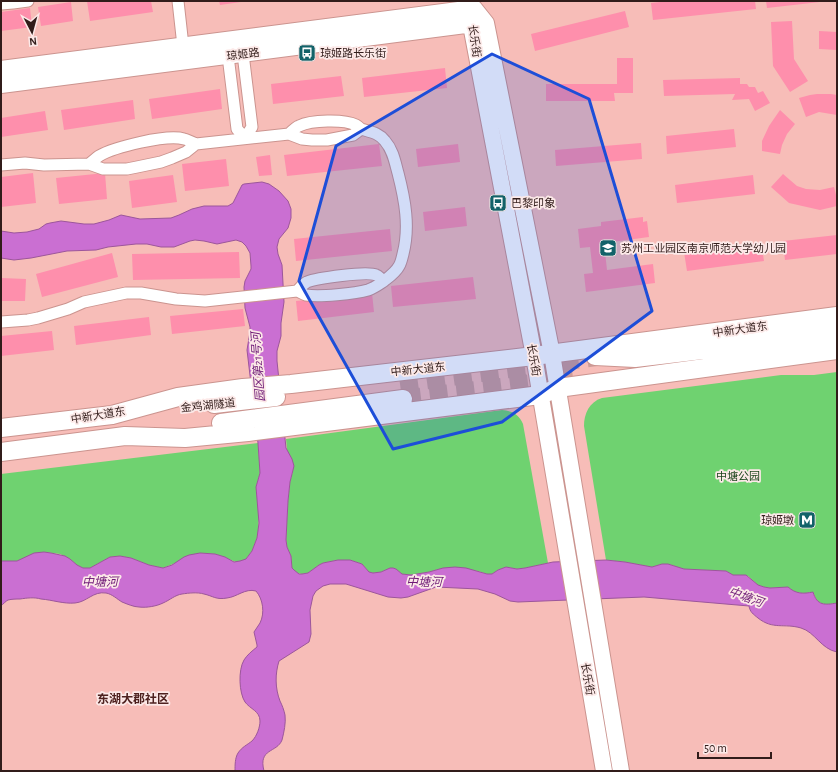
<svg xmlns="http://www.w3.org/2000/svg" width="838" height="772" viewBox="0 0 838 772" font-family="'Alegreya Sans','Noto Sans SC',sans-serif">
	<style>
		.green { fill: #6fd270 }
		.water { fill: #ca6fd2; stroke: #9c569b }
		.building { fill: #fe8fac }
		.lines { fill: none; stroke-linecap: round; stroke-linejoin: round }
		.primary-tunnel { stroke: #cf9d98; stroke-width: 18; stroke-dasharray: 18 9; stroke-linecap: butt }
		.minor-casing { stroke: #cb948f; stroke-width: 13 }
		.secondary-casing { stroke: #cb948f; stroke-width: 18 }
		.primary-casing { stroke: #cb948f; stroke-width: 20 }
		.minor { stroke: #fff; stroke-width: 11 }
		.secondary { stroke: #fff; stroke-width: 16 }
		.primary { stroke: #fff; stroke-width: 18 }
		.marked { fill: #1d4ed8; fill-opacity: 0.2; stroke: #1d4ed8; stroke-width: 3; stroke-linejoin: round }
		.labels { text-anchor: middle; stroke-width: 3.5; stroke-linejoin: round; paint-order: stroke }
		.street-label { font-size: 11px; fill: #311c1a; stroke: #fce9e8 }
		.poi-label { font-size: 11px; fill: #311c1a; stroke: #fce9e8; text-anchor: start }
		.park-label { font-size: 11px; fill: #1c451d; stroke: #fce9e8 }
		.water-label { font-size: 12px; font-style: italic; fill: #6f1b77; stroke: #fce9e8 }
		.neighbourhood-label { font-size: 12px; font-weight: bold; fill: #4e211f; stroke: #fce9e8 }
	</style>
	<rect width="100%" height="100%" fill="#f7bdb8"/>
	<!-- green -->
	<path class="green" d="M837 372V603C824 605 818 606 813 592 803 594 796 594 788 587L770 588 764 587 758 585 748 576 733 575 726 571 684 569 677 567 672 565 662 564 652 567 625 562 606 560 584 426C584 414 589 402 602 398L781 375H814Z
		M502 410C512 411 519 414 523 424L548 563 525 568 517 569 506 567 498 570 492 574H487L478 571 443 568 429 572 411 575 402 574 396 569 393 568H390L381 572 373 573 369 572 362 564 350 560H338L323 563 319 565 308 573 302 574 297 573 292 568 291 556 287 547 286 540 288 501 290 482 293 471 287 450 286 439Z
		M258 443 260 473 256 487 259 515 258 532 257 538 252 551 246 559 242 561 236 562 221 556 215 554 200 553 163 568 149 565 131 558 120 556 110 557 90 568H83L77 565 70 559 60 554 44 552 38 553 17 561H1V474Z"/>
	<!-- water -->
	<path class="water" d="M262 182 269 184 279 191 288 201 291 209V218L288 228 279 239 277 247 278 254 282 265 284 302 281 323V336L277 351V361L286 448 292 459 294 466 290 482 288 501 286 540 287 547 291 556 292 568 294 570 299 574H302L308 573 319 565 323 563 338 560H350L362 564 369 572 373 573 381 572 390 568H393L396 569 402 574 411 575 429 572 443 568 455 567 466 568 487 574H492L498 570 506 567 517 569 525 568 553 562 606 560 625 562 652 567 662 564H668L684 569 726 571 733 575H746L758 585 764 587 770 588 788 587C796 594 803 594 813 592 817 606 825 605 837 603V652C821 649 815 632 801 628 784 623 773 630 758 618 753 614 750 612 749 606L644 597 518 602 510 601 495 594 478 589 436 587 408 597 401 598 388 597 346 584H330L323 586 316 591 313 596 310 610 311 634 309 642 279 661C275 674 275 688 280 701 282 705 284 710 285 715 286 723 284 732 282 740 277 753 258 748 264 771H235C235 765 235 758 238 753 242 747 247 745 252 741 257 736 260 727 260 721 260 711 250 709 245 702 239 693 238 670 244 660 247 655 252 651 257 647V645L254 632C256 629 258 626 260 623 265 613 263 599 256 591 245 588 237 597 227 598 216 600 213 596 204 594 197 592 189 593 182 594 175 595 170 600 163 603 157 606 147 608 139 607 134 607 127 604 122 602 117 599 112 594 106 593 93 591 87 602 75 603 63 604 53 600 41 599 34 597 27 598 20 599 16 599 12 599 8 600 6 601 3 604 1 606V561H17L34 553 44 552 51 553 65 556 70 559 77 565 83 568H90L110 557 120 556 131 558 149 565 163 568 172 565 184 557 189 555 200 553 215 554 225 557 234 562 240 561 246 559 252 551 257 538 259 523 256 487 260 473 258 443 247 350 250 332V327L245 308 244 287 245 281 251 269V266L250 253 246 246 242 242 236 240 217 244 204 241 195 240 190 241 174 247H161L147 244H136L108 247 96 250 67 251 31 258 14 260 1 258V231L14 233 27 232 39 229 46 224 50 223 61 221 84 224H94L109 220 121 215 140 219 171 218 179 215 192 209 204 206H228L233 203 242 185 244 184Z"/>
	<!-- building -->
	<path class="building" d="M87 1H151L153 12 90 21Z
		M219 1H241V2L220 5Z
		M669 1H755L756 9 653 20 651 3Z
		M766 1H819L820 2 767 8Z
		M71 2 73 21 41 26 38 7Z
		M30 8 32 27 1 31V12Z
		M625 11 629 27 535 51 531 34Z
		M792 21 794 59 808 81 790 92 773 66 771 22Z
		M819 31 837 32V50L819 49Z
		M617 58H633V93H614L615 101H546V84H617Z
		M445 68 447 88 364 97 362 78Z
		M341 76 344 96 273 104 271 84Z
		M740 78V84H747L749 87H755L758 93 763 91 770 103 755 111 749 99 732 100 735 94 664 96 663 80Z
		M220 89 222 109 152 119 149 99Z
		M817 94H831L837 95V115L819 112 806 117 799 98 810 95Z
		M133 100 135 119 64 130 61 110Z
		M780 110 795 124 787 134 782 145 780 154 762 151V141L769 126Z
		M45 111 48 130 1 137V118Z
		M734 129 736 147 667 154 666 136Z
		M641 143 642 159 556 166 555 150Z
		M379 144 382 166 287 176 284 155Z
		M458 144 460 162 418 167 416 149Z
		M270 155 272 175 259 176 256 157Z
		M226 159 229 186 185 191 182 164Z
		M33 173 36 203 1 207V177Z
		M105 173 107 199 59 204 56 178Z
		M783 174 797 186 806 189 820 190 834 187 837 199V206L820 210 789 203 771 187Z
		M173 175 177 202 132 208 129 181Z
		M753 175 755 194 677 203 675 185Z
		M465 207 467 226 425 231 423 212Z
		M643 217V222L647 221 649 237 604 243 607 270 653 264 655 283 586 292 584 274 593 273 590 247 580 248 578 229 601 226V222Z
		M390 229 392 251 296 261 294 239Z
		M837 235V254L785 260 783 241Z
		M761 242 764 261 687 271 684 252Z
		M239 252 240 278 133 280 132 254Z
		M112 253 118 277 42 297 36 274Z
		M473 277 476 299 393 307 391 286Z
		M1 278 26 279 25 301H1Z
		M372 293 374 312 298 321 296 301Z
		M243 309 245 326 172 334 170 316Z
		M149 317 151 335 76 345 74 326Z
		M52 331 54 350 1 356V336Z"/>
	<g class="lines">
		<!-- primary-tunnel -->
		<path class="primary-tunnel" d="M400 384 611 355
			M403 399 573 378"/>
		<defs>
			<path id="minor" d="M13 1V3L28 1
				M178 1 183 46
				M1 4 13 3
				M228 56 237 129 245 138 252 127 243 54
				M361 129C371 132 379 133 385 141 393 150 395 162 398 173 405 200 410 227 403 254 402 258 401 263 399 266 396 272 389 277 384 281 382 280 379 276 376 275 367 271 317 278 307 282 303 284 300 288 297 291 300 292 303 294 306 295 319 297 355 294 368 290 374 288 378 285 384 281
				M196 144 186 152 172 158 161 162 137 167 127 169H103L89 164C92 162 95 159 99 156 114 147 167 134 184 139 188 140 192 142 196 144L289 134 302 139 312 140H327L353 135 361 129C360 128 358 126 356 125 344 119 311 120 299 126 296 127 292 131 289 134
				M1 165 25 163 44 165 89 164
				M1 322 28 320 38 318 68 309 84 302 126 293H141L176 299 205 301 297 291"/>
			<path id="secondary" d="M474 8 486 23 552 354 621 771
				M474 8 471 25 534 356 604 771
				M1 69 474 8
				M1 85 481 23"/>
			<path id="primary" d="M595 356 635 358 837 334
				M214 404 276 397
				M221 423 403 399
				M1 428 112 415 178 397 243 388 291 384 534 356 837 316
				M1 452 125 436 185 438 248 432 540 395 558 388 837 350"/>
		</defs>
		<!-- minor casing -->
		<use href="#minor" class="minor-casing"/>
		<!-- secondary casing -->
		<use href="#secondary" class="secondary-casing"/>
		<!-- primary casing -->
		<use href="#primary" class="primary-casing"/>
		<!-- minor -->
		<use href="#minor" class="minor"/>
		<!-- secondary -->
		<use href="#secondary" class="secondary"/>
		<!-- primary -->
		<use href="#primary" class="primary"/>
	</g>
	<!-- marked area -->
	<path class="marked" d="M492 54 589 99 652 311 502 422 393 449 299 281 336 146Z"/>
	<!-- icons -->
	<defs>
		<symbol id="bus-square" viewBox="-11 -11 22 22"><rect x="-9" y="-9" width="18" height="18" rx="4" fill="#126269" stroke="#fce9e8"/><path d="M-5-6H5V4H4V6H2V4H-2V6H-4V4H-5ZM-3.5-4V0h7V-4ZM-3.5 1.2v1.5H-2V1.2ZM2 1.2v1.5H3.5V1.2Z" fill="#fff"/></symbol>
		<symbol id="school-square" viewBox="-11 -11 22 22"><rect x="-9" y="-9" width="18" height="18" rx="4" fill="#126269" stroke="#fce9e8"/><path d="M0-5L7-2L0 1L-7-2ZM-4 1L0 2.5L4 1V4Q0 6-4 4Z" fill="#fff"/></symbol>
		<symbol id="metro-square" viewBox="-11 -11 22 22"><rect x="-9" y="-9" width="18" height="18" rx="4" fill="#126269" stroke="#fce9e8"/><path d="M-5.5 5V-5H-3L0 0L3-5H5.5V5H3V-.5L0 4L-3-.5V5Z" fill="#fff"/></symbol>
	</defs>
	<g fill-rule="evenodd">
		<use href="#bus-square" x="297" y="43" width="20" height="20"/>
		<use href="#bus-square" x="488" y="193" width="20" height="20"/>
		<use href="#school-square" x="598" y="238" width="20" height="20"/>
		<use href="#metro-square" x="797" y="510" width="20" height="20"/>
	</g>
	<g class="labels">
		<!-- street labels -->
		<g class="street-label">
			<text transform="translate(475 41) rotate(82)" y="4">长乐街</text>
			<text transform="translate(243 54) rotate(-7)" y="4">琼姬路</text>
			<text transform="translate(740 329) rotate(-8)" y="4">中新大道东</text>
			<text transform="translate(534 360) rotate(80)" y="4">长乐街</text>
			<text transform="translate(418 369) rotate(-6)" y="4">中新大道东</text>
			<text transform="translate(208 405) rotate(-6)" y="4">金鸡湖隧道</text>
			<text transform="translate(98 415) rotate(-9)" y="4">中新大道东</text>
			<text transform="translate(588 679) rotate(80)" y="4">长乐街</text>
		</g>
		<!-- poi labels -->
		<g class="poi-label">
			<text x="320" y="57">琼姬路长乐街</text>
			<text x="511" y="207">巴黎印象</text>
			<text x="621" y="252">苏州工业园区南京师范大学幼儿园</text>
			<text x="794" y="524" text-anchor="end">琼姬墩</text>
		</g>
		<!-- park labels -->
		<g class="park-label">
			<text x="738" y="480">中塘公园</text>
		</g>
		<!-- water labels -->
		<g class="water-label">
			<text transform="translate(258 367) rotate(-94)" y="4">园区第21号河</text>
			<text transform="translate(100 582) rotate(-1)" y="4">中塘河</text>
			<text transform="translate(424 582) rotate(1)" y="4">中塘河</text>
			<text transform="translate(746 597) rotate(20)" y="4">中塘河</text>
		</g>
		<!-- neighbourhood labels -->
		<g class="neighbourhood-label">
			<text x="133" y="703">东湖大郡社区</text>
		</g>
	</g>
	<!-- border -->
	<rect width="838" height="772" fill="none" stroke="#311c1a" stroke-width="4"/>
	<!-- north arrow -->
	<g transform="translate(32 32) rotate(174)" stroke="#fce9e8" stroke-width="3" paint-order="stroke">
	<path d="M0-3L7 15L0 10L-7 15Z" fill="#311c1a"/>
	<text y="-6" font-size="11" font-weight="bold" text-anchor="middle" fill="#311c1a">N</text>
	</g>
	<!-- scale -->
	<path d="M698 752v6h73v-6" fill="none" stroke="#311c1a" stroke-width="2"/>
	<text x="704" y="752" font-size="12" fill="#311c1a" stroke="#fce9e8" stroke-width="3" paint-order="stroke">50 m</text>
</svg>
